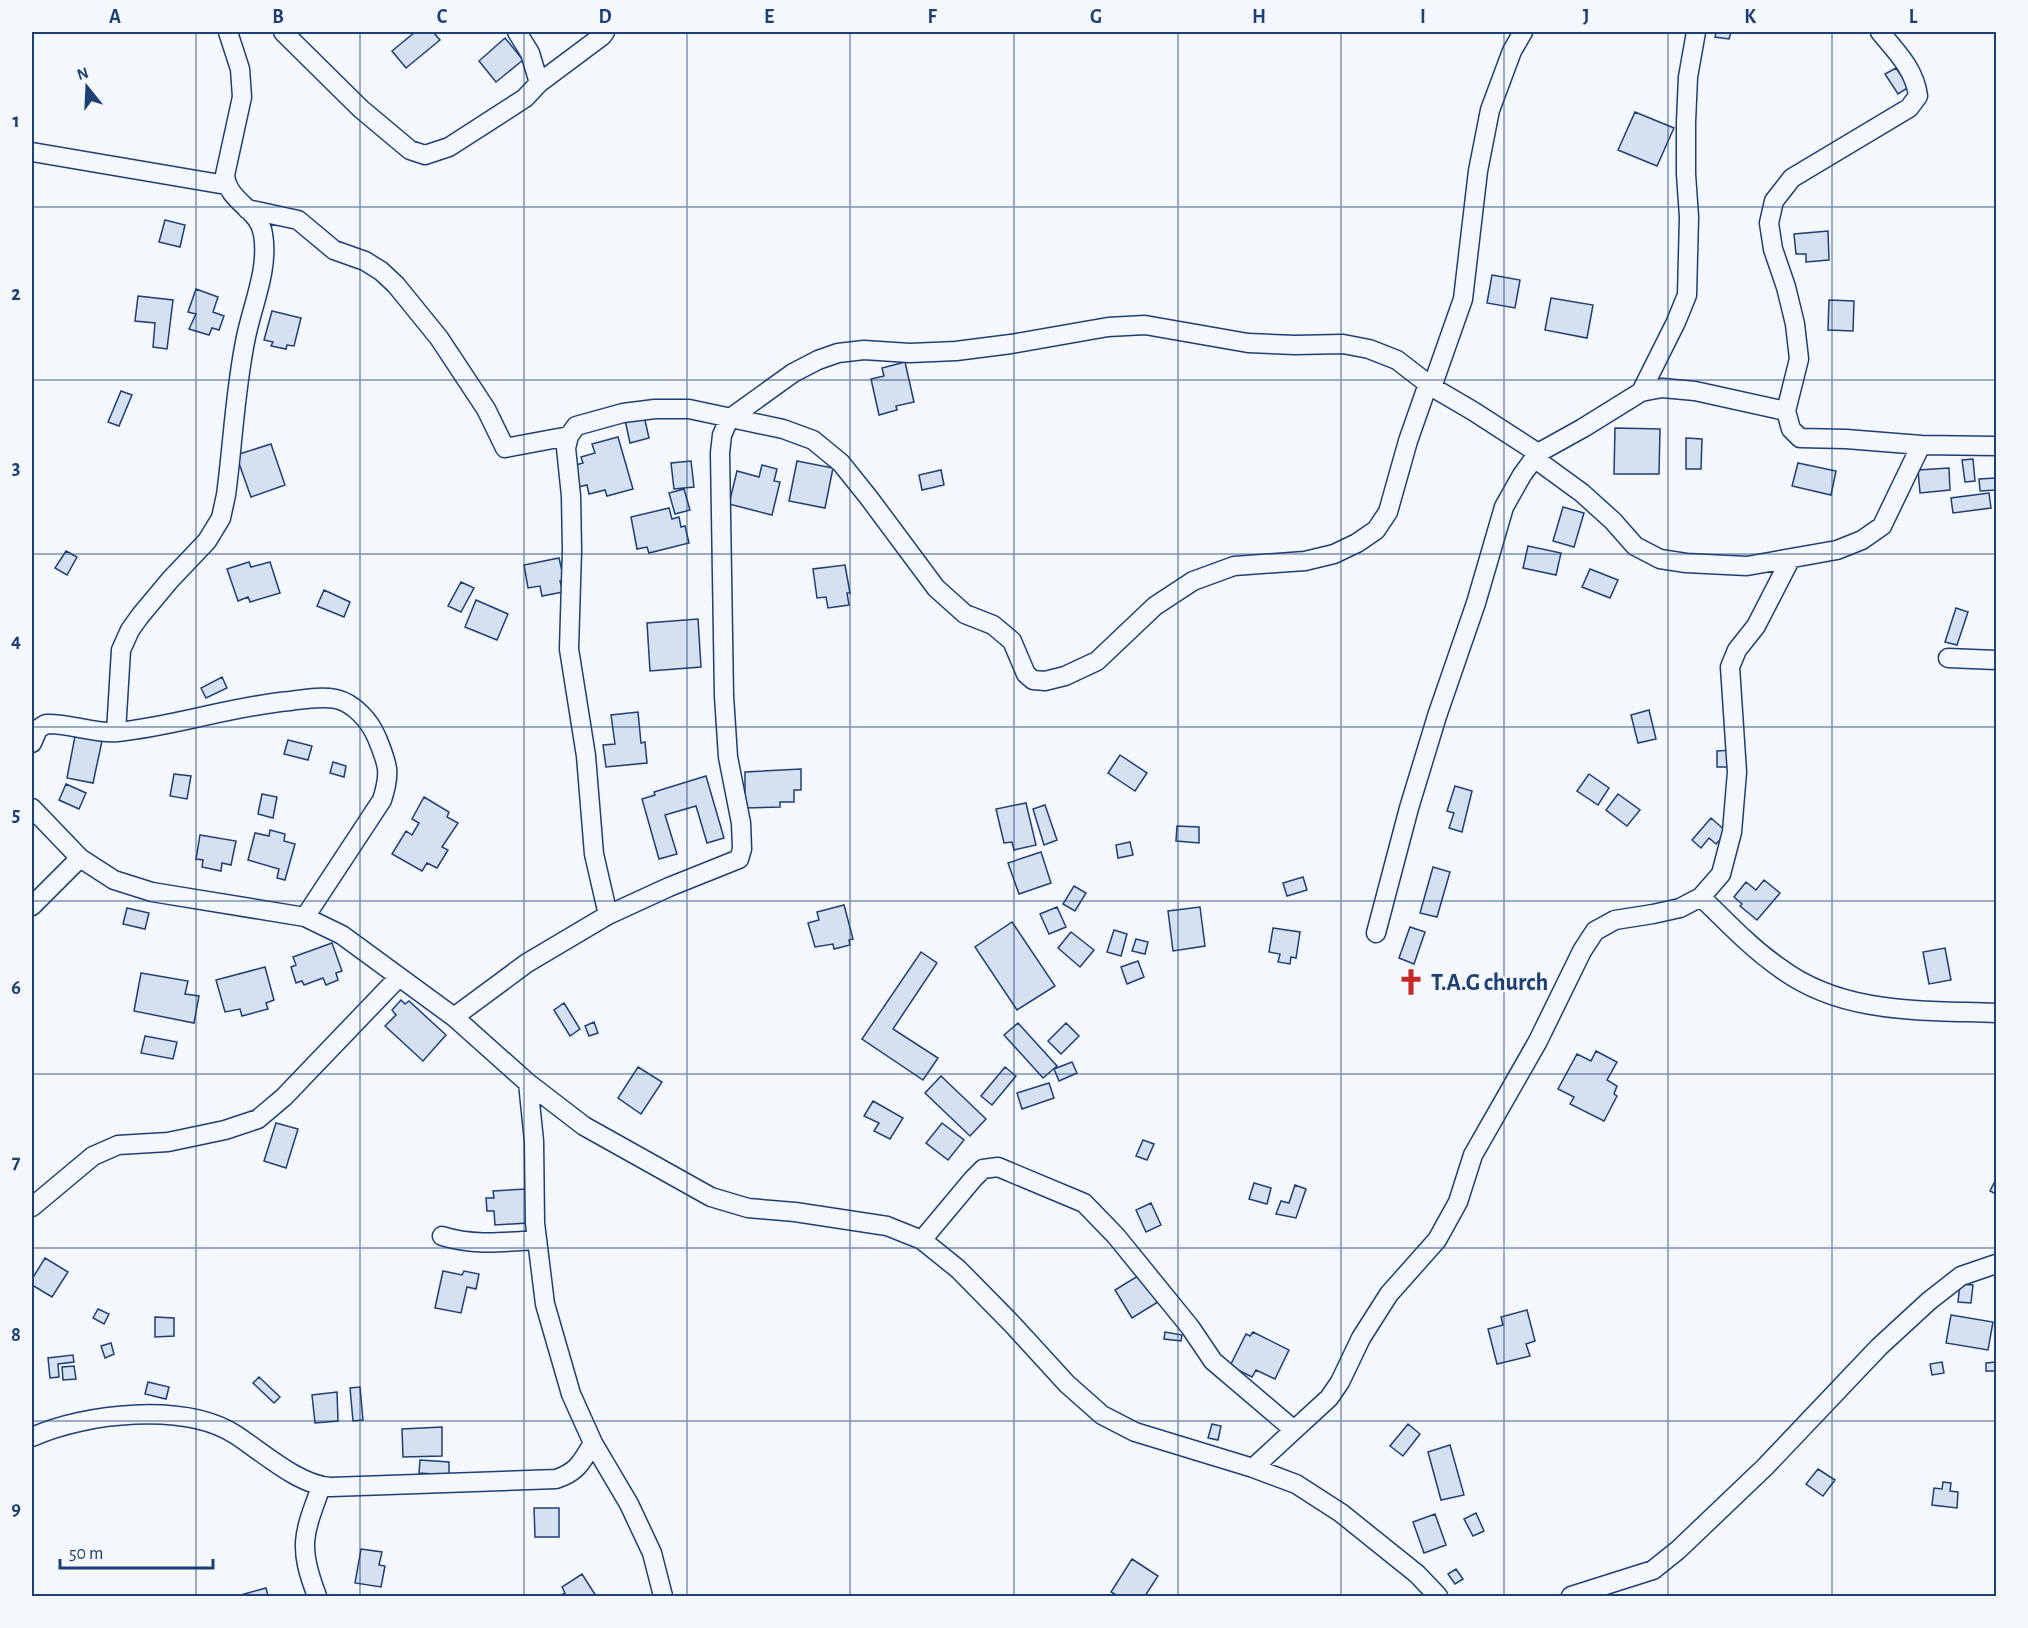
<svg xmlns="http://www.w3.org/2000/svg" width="2028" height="1628" viewBox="0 0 2028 1628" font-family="'Alegreya Sans',sans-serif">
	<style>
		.building { fill: #d5e0f0; stroke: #1d3f73; stroke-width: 1.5 }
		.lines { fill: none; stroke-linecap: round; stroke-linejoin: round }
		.street-casing { stroke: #1d3f73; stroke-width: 21 }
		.street { stroke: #f4f7fb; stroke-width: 18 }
		.grid { fill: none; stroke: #1d3f73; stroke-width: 1.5; stroke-opacity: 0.55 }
		.labels { text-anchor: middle; stroke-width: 4.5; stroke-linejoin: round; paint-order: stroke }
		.poi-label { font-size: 24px; font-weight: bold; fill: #1d3f73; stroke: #f4f7fb; text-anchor: start }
		.neatline { fill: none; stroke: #1d3f73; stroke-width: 2 }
		.grid-label { font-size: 20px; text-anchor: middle; font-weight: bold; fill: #1d3f73 }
	</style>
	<rect width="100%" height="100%" fill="#f4f7fb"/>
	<!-- building -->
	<path class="building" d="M415 32H433L440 40 406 68 392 51Z
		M1716 32H1731L1729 39 1715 37Z
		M505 38 523 60 496 82 479 61Z
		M1896 68 1909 87 1898 94 1885 74Z
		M1635 112 1674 128 1657 166 1618 150Z
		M165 220 185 225 180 247 159 242Z
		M1828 231 1829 260 1806 262V254H1796L1794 234Z
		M1492 275 1520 280 1515 308 1487 303Z
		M196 289 218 297 213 312 224 316 219 330 212 328 209 335 189 329 196 314 188 312Z
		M138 296 173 300 167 349 153 347 155 323 135 321Z
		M1551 298 1593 305 1587 338 1545 330Z
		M1829 300 1854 301 1853 331 1828 330Z
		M272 311 301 318 294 346 287 345 286 349 271 346 273 342 264 340Z
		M905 362 914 402 896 406 897 410 879 415 871 379 884 376 882 368Z
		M121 391 132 395 119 426 108 422Z
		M644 416 649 438 630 443 625 420Z
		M1615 428 1660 429 1659 474H1614Z
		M618 437 633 489 607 496 605 490 589 494 587 485 578 487 572 466 583 463 581 457 595 453 592 444Z
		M1686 438 1702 439 1701 469H1686Z
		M271 444 285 485 251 497 236 455Z
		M1973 459 1975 481 1965 482 1962 460Z
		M691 461 694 487 674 489 671 463Z
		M797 461 833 468 825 508 789 501Z
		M1798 463 1836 471 1831 495 1792 486Z
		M762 465 777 469 774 481 780 482 772 515 729 504 737 471 759 477Z
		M1949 468 1950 490 1920 493 1918 470Z
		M941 470 944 485 922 490 919 475Z
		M1996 478V490L1980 491 1979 479Z
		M684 489 690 510 675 514 669 493Z
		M1989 493 1991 508 1953 513 1951 498Z
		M1563 507 1584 513 1574 547 1553 541Z
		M669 508 672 519 679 517 681 527 685 526 689 543 649 553 647 547 637 549 631 517Z
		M1528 546 1561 553 1556 575 1523 568Z
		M66 551 77 557 67 575 55 568Z
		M559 558 564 580 560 581 563 592 542 596 540 586 528 588 524 565Z
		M249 562 251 567 270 562 280 593 250 602 248 597 238 601 227 569Z
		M845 565 850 593H847L849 605 828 608 826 597 817 598 813 569Z
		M1590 569 1618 580 1610 598 1582 587Z
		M461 582 474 588 461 612 448 606Z
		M324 590 350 602 344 617 317 606Z
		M476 600 508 614 497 640 465 627Z
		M1956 608 1968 612 1957 645 1945 642Z
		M698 619 701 667 650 671 647 623Z
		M222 677 227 688 206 698 201 688Z
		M1649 710 1656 739 1638 743 1631 715Z
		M638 712 641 743 645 742 647 763 606 767 603 745 615 744 611 715Z
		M75 736 102 741 93 783 67 778Z
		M288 740 312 746 308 760 284 754Z
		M1732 750 1733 767H1717V751Z
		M1120 755 1147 773 1135 791 1108 773Z
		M333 762 346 766 344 777 330 773Z
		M801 769V790H794V802H780V807L745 808V772Z
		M174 774 191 776 187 799 170 796Z
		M1589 774 1609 788 1598 805 1577 791Z
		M706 776 724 838 707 843 696 806 665 815 677 854 659 859 642 799 655 795 654 792Z
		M66 784 86 793 79 809 59 800Z
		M1455 786 1472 791 1462 832 1449 828 1454 813 1447 811Z
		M262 794 277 797 273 818 258 814Z
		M1618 794 1640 810 1627 826 1606 810Z
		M424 797 449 812 447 817 458 823 442 847 448 850 437 868 427 863 422 871 392 854 406 831 412 835 419 823 412 819Z
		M1026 803 1036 845 1014 850 1012 842 1004 843 996 809Z
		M1045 805 1057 840 1044 845 1033 809Z
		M1711 818 1727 832 1716 844 1709 838 1701 848 1692 840Z
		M1177 826 1199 827V843L1176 841Z
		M270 830 285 834 284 841 295 844 285 880 277 878 279 869 248 860 255 833 269 836Z
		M200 835 236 841 231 865 222 863 221 871 202 867 203 860 196 859Z
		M1130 842 1133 855 1118 858 1116 845Z
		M1041 852 1051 883 1019 894 1008 863Z
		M1433 867 1450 872 1437 917 1420 913Z
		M1303 877 1307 890 1287 896 1283 883Z
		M1764 880 1780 893 1757 920 1740 906 1742 904 1734 897 1746 882 1756 890Z
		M1074 886 1086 893 1075 911 1063 904Z
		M844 905 853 939 849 940 850 945 834 949 833 944 815 947 808 923 819 920 817 912Z
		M1057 907 1066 927 1049 934 1040 914Z
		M1200 907 1205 946 1173 951 1168 911Z
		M127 908 149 913 145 929 123 924Z
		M1012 922 1055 986 1017 1010 975 947Z
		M1410 927 1425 932 1414 964 1399 958Z
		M1273 928 1300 932 1296 958 1291 957 1290 964 1278 962 1280 954 1269 952Z
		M1114 930 1127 934 1121 956 1107 952Z
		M1071 932 1094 950 1080 967 1058 948Z
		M1136 939 1148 942 1145 954 1132 951Z
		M332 943 342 971 336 973 338 980 326 985 323 978 304 985 302 981 296 983 291 967 296 965 293 957Z
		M1945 948 1951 980 1929 984 1923 952Z
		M921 952 937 963 893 1029 938 1058 923 1080 862 1039Z
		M1138 961 1144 977 1127 984 1121 967Z
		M265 967 274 1000 266 1003 268 1009 242 1016 240 1009 225 1012 216 980Z
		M141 973 188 981 185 994 199 996 194 1023 134 1011Z
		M401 1000 405 1004 409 1001 446 1035 423 1061 385 1026 396 1015 392 1010Z
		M564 1003 580 1029 570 1036 554 1010Z
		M594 1022 598 1033 589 1036 585 1026Z
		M1018 1023 1057 1066 1043 1078 1004 1035Z
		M1066 1023 1079 1036 1061 1054 1048 1041Z
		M145 1036 177 1042 173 1059 141 1053Z
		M1596 1051 1617 1062 1607 1080 1617 1086 1614 1094 1617 1096 1604 1121 1570 1104 1574 1097 1558 1089 1577 1054 1591 1061Z
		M1072 1062 1077 1073 1059 1081 1054 1069Z
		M638 1067 662 1082 641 1114 618 1098Z
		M1005 1067 1016 1076 992 1105 981 1096Z
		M941 1076 986 1119 970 1136 925 1093Z
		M1049 1083 1054 1098 1022 1109 1017 1093Z
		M873 1101 903 1118 890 1139 874 1131 879 1123 864 1116Z
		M276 1123 298 1129 286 1168 264 1161Z
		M942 1123 964 1140 948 1160 926 1143Z
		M1143 1140 1154 1144 1147 1160 1136 1156Z
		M1996 1179V1194L1990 1191Z
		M1254 1183 1271 1188 1267 1204 1249 1199Z
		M1295 1185 1306 1189 1296 1218 1276 1214 1281 1201 1289 1203Z
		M526 1189 528 1223 495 1225 494 1211H487L486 1198H494L493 1191Z
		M1151 1203 1161 1225 1146 1232 1136 1210Z
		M45 1258 68 1272 52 1297 32 1285V1279Z
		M443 1271 462 1275 464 1271 479 1274 476 1289 467 1287 461 1313 435 1308Z
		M1141 1274 1158 1302 1132 1318 1115 1290Z
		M1960 1284 1973 1285 1971 1303 1958 1302Z
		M98 1309 109 1314 104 1324 93 1318Z
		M1527 1310 1535 1341 1526 1344 1530 1356 1497 1364 1488 1329 1503 1325 1501 1317Z
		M1951 1315 1993 1322 1988 1350 1946 1343Z
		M155 1317 174 1318V1336L155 1337Z
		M1165 1332 1182 1335 1181 1341 1164 1339Z
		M1253 1332 1289 1350 1275 1379 1256 1370 1252 1377 1230 1366 1246 1334 1250 1336Z
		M111 1343 114 1354 105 1358 101 1346Z
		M73 1355 74 1362 58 1364 59 1377 50 1378 48 1358Z
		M1942 1362 1944 1373 1932 1375 1930 1364Z
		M1996 1362V1371H1986V1363Z
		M74 1366 76 1379 63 1380 62 1367Z
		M259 1377 280 1397 274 1403 253 1383Z
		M148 1382 169 1387 166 1399 145 1394Z
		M360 1387 363 1420 353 1421 350 1388Z
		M337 1392 338 1421 315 1423 312 1395Z
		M1212 1424 1221 1426 1218 1440 1208 1438Z
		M1408 1424 1420 1434 1403 1456 1390 1446Z
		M442 1427V1456L403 1457 402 1429Z
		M1450 1445 1464 1495 1441 1500 1428 1452Z
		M420 1460 449 1462V1475L419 1473Z
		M1818 1469 1835 1480 1823 1496 1806 1484Z
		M1943 1482 1951 1483 1950 1491 1958 1492 1957 1508 1932 1505 1934 1488 1942 1489Z
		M534 1508H559V1537H535Z
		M1476 1513 1484 1531 1473 1536 1464 1519Z
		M1435 1514 1446 1545 1424 1553 1413 1522Z
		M361 1549 382 1552 379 1565 385 1566 381 1587 355 1583Z
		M1132 1559 1158 1576 1145 1596H1118L1111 1592Z
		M1456 1569 1463 1579 1455 1584 1448 1574Z
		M582 1574 596 1596H559L565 1593 562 1587Z
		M266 1588 268 1596H237Z"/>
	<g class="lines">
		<defs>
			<path id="street" d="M283 32 361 109 410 150 425 155 449 147 525 98 539 83 530 53 517 32
				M1880 32C1896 51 1915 70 1918 96L1909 108 1792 178 1774 201 1769 223 1773 249 1786 287 1795 324 1799 359 1786 411 1791 429 1800 438 1846 439 1921 445 1996 446
				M539 83 602 36 605 32
				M32 152 226 185
				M247 209 298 220 334 250 365 261 381 271 396 285 439 338 486 409 505 448 569 436
				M1432 387 1463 299 1478 171 1490 110 1512 51 1523 32
				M1641 392 1676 322 1687 295 1689 217 1686 174V122L1688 77 1696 32
				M1534 458 1582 493 1613 521 1635 546 1660 559 1686 563 1747 566 1837 550 1862 540 1882 526 1921 445
				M1948 658 1996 660
				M116 732 121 650 130 630 140 616 170 580 207 541 221 518 226 495C233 443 235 389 246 337 253 303 269 269 263 234 259 208 228 203 225 175L242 97 240 69 228 32
				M32 743 38 729 46 724C70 723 94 734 118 732 176 726 232 706 290 701 305 699 321 696 336 699 354 703 370 721 377 738 388 765 391 772 382 800L305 917
				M32 808 80 858 114 880 152 892 305 917 342 935 454 1017 528 1083 584 1126 711 1197 748 1208 795 1212 887 1226 922 1240 958 1269 1013 1325 1067 1384 1102 1415 1135 1432 1253 1468 1296 1484 1341 1513 1417 1574 1438 1596
				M1701 897C1727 922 1751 948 1780 968 1843 1015 1922 1010 1996 1013
				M32 906 80 858
				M608 915 594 854 586 756 569 649 572 550 571 496 566 448 569 436 576 426 623 413 655 409H689L783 429 813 440 841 463 869 498 936 588 965 614 993 625 1012 641 1026 674 1033 680 1045 681 1065 676 1097 661 1155 606 1193 581 1234 566 1305 561 1334 554 1357 543 1376 530 1388 512 1408 441 1428 384
				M1376 933 1409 808 1437 716 1476 603 1504 507 1522 475 1538 453 1583 428 1641 392 1662 388 1695 391 1786 411
				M454 1017 527 963 608 915 669 887 739 859 742 849 741 823 728 757 724 696 720 453 722 435 729 419 793 373 818 360 838 353 864 350 910 353 956 351 1011 344 1108 327 1145 325 1248 343 1295 345 1343 344 1369 349 1397 360 1432 387 1473 411 1538 453
				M528 1083 534 1141 535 1223 545 1304 571 1394 593 1443 629 1504 652 1553 663 1596
				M32 1207 93 1156 118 1145 168 1142 225 1130 258 1119 284 1097 399 977
				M442 1236C474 1246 504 1242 537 1240
				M922 1240 973 1179 983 1169 998 1167 1084 1203 1116 1236 1190 1327 1213 1361 1294 1430
				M32 1437C85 1413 185 1402 236 1435 262 1452 300 1486 331 1487L556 1479C578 1472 582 1461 593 1443
				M1253 1468 1329 1398 1340 1382 1361 1338 1389 1294 1437 1240 1458 1202 1473 1155 1538 1041 1582 951 1595 931 1615 920 1653 914 1680 908 1701 897 1721 874 1732 832 1737 772 1730 667 1737 650 1756 626 1790 560
				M317 1596C298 1547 303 1535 321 1487
				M1571 1596 1653 1570 1678 1550 1765 1467 1879 1347 1929 1301 1961 1276 1996 1264"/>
		</defs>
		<!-- street casing -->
		<use href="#street" class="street-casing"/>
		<!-- street -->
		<use href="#street" class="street"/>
	</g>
	<!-- grid -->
	<path class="grid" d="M196 32V1596M360 32V1596M524 32V1596M687 32V1596M850 32V1596M1014 32V1596M1178 32V1596M1341 32V1596M1504 32V1596M1668 32V1596M1832 32V1596M32 207H1996M32 380H1996M32 554H1996M32 727H1996M32 901H1996M32 1074H1996M32 1248H1996M32 1421H1996"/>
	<!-- icons -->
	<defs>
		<symbol id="church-bare" viewBox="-9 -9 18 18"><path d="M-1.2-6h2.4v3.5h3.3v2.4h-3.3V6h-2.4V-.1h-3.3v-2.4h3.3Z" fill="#c62828" stroke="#f4f7fb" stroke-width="2.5" paint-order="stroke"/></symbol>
	</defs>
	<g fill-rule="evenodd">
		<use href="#church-bare" x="1392" y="963" width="38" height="38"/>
	</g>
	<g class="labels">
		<!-- poi labels -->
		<g class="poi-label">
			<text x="1431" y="990">T.A.G church</text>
		</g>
	</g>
	<!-- border -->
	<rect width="2028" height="1628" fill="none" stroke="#f4f7fb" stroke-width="66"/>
	<!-- north arrow -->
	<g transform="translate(87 87) rotate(342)" stroke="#f4f7fb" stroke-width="4.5" paint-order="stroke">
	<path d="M0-4.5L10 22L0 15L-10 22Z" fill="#1d3f73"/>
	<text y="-9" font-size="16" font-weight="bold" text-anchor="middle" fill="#1d3f73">N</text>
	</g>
	<!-- scale -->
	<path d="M60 1559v9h153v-9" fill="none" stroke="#1d3f73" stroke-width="3"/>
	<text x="69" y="1559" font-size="18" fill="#1d3f73" stroke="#f4f7fb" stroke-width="4.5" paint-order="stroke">50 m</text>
	<rect x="33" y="33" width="1962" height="1562" class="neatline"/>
	<g class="grid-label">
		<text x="115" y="23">A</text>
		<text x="278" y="23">B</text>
		<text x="442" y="23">C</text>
		<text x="605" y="23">D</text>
		<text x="769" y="23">E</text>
		<text x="932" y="23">F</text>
		<text x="1096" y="23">G</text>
		<text x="1259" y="23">H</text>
		<text x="1423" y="23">I</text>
		<text x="1586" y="23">J</text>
		<text x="1750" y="23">K</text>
		<text x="1913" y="23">L</text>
		<text x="16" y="127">1</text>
		<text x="16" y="300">2</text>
		<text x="16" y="474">3</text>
		<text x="16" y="647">4</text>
		<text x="16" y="821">5</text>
		<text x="16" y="994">6</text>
		<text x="16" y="1168">7</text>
		<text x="16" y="1341">8</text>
		<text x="16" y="1515">9</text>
	</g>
</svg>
